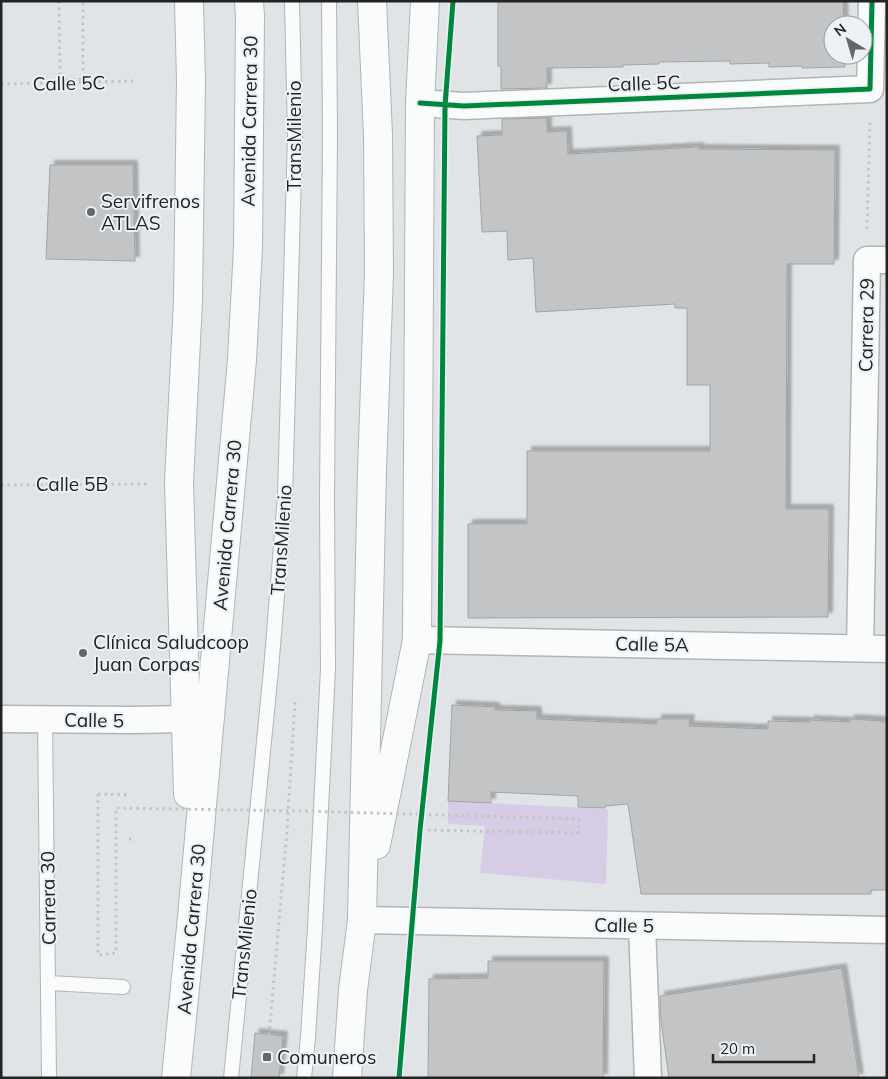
<svg xmlns="http://www.w3.org/2000/svg" width="888" height="1079" viewBox="0 0 888 1079" font-family="Mulish,sans-serif">
	<style>
		.green { fill: #d7cce5 }
		.building { fill: #c2c4c6; stroke: #a2a3a5; filter: url(#shadow) }
		.lines { fill: none; stroke-linecap: round; stroke-linejoin: round }
		.lane-casing { stroke: #b2b4b6; stroke-width: 16 }
		.street-casing { stroke: #b2b4b6; stroke-width: 29 }
		.highway-casing { stroke: #b2b4b6; stroke-width: 30 }
		.path { stroke: #c3c4c4; stroke-width: 3; stroke-dasharray: 2.5 4; stroke-linecap: butt }
		.lane { stroke: #fafbfb; stroke-width: 14 }
		.street { stroke: #fafbfb; stroke-width: 26 }
		.highway { stroke: #fafbfb; stroke-width: 28 }
		.path-bridge { stroke: #c3c4c4; stroke-width: 3; stroke-dasharray: 2.5 4; stroke-linecap: butt }
		.cycleway-casing { stroke: #ecf1f5; stroke-width: 8 }
		.cycleway { stroke: #00873e; stroke-width: 5 }
		.poi-dot { fill: #646768; stroke: #ecf1f5; stroke-width: 2 }
		.labels { text-anchor: middle; stroke-width: 4; stroke-linejoin: round; paint-order: stroke }
		.street-label { font-size: 19px; fill: #212324; stroke: #ecf1f5 }
		.poi-label { font-size: 19px; fill: #212324; stroke: #ecf1f5; text-anchor: start }
	</style>
	<defs>
		<filter id="shadow"><feDropShadow dx="4.5" dy="-4.5" stdDeviation="1" flood-color="#0004"/></filter>
	</defs>
	<rect width="100%" height="100%" fill="#e1e4e6"/>
	<!-- green -->
	<path class="green" d="M448 801 608 809 606 884 480 873 485 826 448 824Z"/>
	<!-- building -->
	<path class="building" d="M498 1H843L844 25H833V55H844L845 67 802 68V66L769 67V63L730 64V61L659 62V64L623 65V67L547 68V88L501 89V66H498Z
		M547 118V132L567 131 568 154 699 147V149L835 150 834 264H787L786 509H829L828 617 468 618V524H527V451H710V385H687V308H675V304L536 312 533 258 508 260 507 231 482 232 477 136 502 135V119Z
		M50 165H133L135 261 46 259Z
		M452 705 495 707V710L537 711V719L657 724V719H690L689 726 768 729V721L810 722V720L850 722V719L881 721V722H887V890H871V894H641L628 804 605 806V808L578 807V796L491 792V803L448 801Z
		M488 961H604L603 1078H428L429 979 488 978Z
		M842 968 859 1078H669L661 1021 660 996Z
		M255 1033 283 1036 279 1078H251Z"/>
	<g class="lines">
		<defs>
			<path id="lane" d="M45 719 49 1078
				M49 983 123 987
				M231 1078 271 670 285 496 295 136 292 1
				M304 1078 308 1037 315 928 328 669 327 498 330 135 329 1"/>
			<path id="street" d="M420 103 464 106 870 89 872 1
				M417 640 887 649
				M860 648 867 260H887
				M1 719 134 720 186 719
				M362 920 887 930
				M642 926 648 1078"/>
			<path id="highway" d="M188 794 179 482 188 301 191 80 189 1
				M376 845 417 640 420 103 425 1
				M176 1078 192 917 242 360 248 247 250 17 249 1
				M347 1078 353 990 362 920 372 470 379 273 378 135 372 1"/>
		</defs>
		<!-- lane casing -->
		<use href="#lane" class="lane-casing"/>
		<!-- street casing -->
		<use href="#street" class="street-casing"/>
		<!-- highway casing -->
		<use href="#highway" class="highway-casing"/>
		<!-- path -->
		<path class="path" d="M59 1 60 80 83 79V1
			M1 84 136 81
			M867 229 870 120
			M1 485 148 484
			M98 794 130 795
			M129 839H133
			M269 1035 287 831 295 702"/>
		<!-- lane -->
		<use href="#lane" class="lane"/>
		<!-- street -->
		<use href="#street" class="street"/>
		<!-- highway -->
		<use href="#highway" class="highway"/>
		<!-- path-bridge -->
		<path class="path-bridge" d="M98 794V955L116 953V808L302 811 579 819 578 833 420 830"/>
		<defs>
			<path id="cycleway" d="M420 103 464 106 870 89 872 1
				M399 1078 420 830 440 641 445 106 453 1"/>
		</defs>
		<!-- cycleway casing -->
		<use href="#cycleway" class="cycleway-casing"/>
		<!-- cycleway -->
		<use href="#cycleway" class="cycleway"/>
	</g>
	<!-- markers -->
	<g class="poi-dot">
		<circle cx="91" cy="212" r="5"/>
		<circle cx="83" cy="653" r="5"/>
		<rect x="262" y="1052" width="10" height="10" rx="2.5"/>
	</g>
	<g class="labels">
		<!-- street labels -->
		<g class="street-label">
			<text transform="translate(69 83) rotate(-1)" y="7">Calle 5C</text>
			<text transform="translate(644 83) rotate(-2)" y="7">Calle 5C</text>
			<text transform="translate(249 121) rotate(-89)" y="7">Avenida Carrera 30</text>
			<text transform="translate(294 136) rotate(-90)" y="7">TransMilenio</text>
			<text transform="translate(866 325) rotate(-89)" y="7">Carrera 29</text>
			<text x="72" y="491">Calle 5B</text>
			<text transform="translate(227 525) rotate(-85)" y="7">Avenida Carrera 30</text>
			<text transform="translate(281 540) rotate(-86)" y="7">TransMilenio</text>
			<text transform="translate(652 644) rotate(1)" y="7">Calle 5A</text>
			<text transform="translate(94 720) rotate(1)" y="7">Calle 5</text>
			<text transform="translate(48 898) rotate(-91)" y="7">Carrera 30</text>
			<text transform="translate(624 925) rotate(1)" y="7">Calle 5</text>
			<text transform="translate(191 929) rotate(-85)" y="7">Avenida Carrera 30</text>
			<text transform="translate(244 944) rotate(-84)" y="7">TransMilenio</text>
		</g>
		<!-- poi labels -->
		<g class="poi-label">
			<text x="101" y="208">Servifrenos<tspan x="101" dy="22">ATLAS</tspan></text>
			<text x="93" y="649">Clínica Saludcoop<tspan x="93" dy="22">Juan Corpas</tspan></text>
			<text x="277" y="1064">Comuneros</text>
		</g>
	</g>
	<!-- border -->
	<rect width="888" height="1079" fill="none" stroke="#212324" stroke-width="5"/>
	<!-- north arrow -->
	<g transform="translate(848 40) rotate(322)"><circle r="24" fill="#ecf1f5" stroke="#9b9fa1"/>
	<path d="M0-4L9 19L0 12L-9 19Z" fill="#646768"/>
	<text y="-8" font-size="14" font-weight="bold" text-anchor="middle" fill="#212324">N</text>
	</g>
	<!-- scale -->
	<path d="M713 1054v8h101v-8" fill="none" stroke="#212324" stroke-width="2.5"/>
	<text x="720" y="1054" font-size="15" fill="#212324" stroke="#ecf1f5" stroke-width="4" paint-order="stroke">20 m</text>
</svg>
